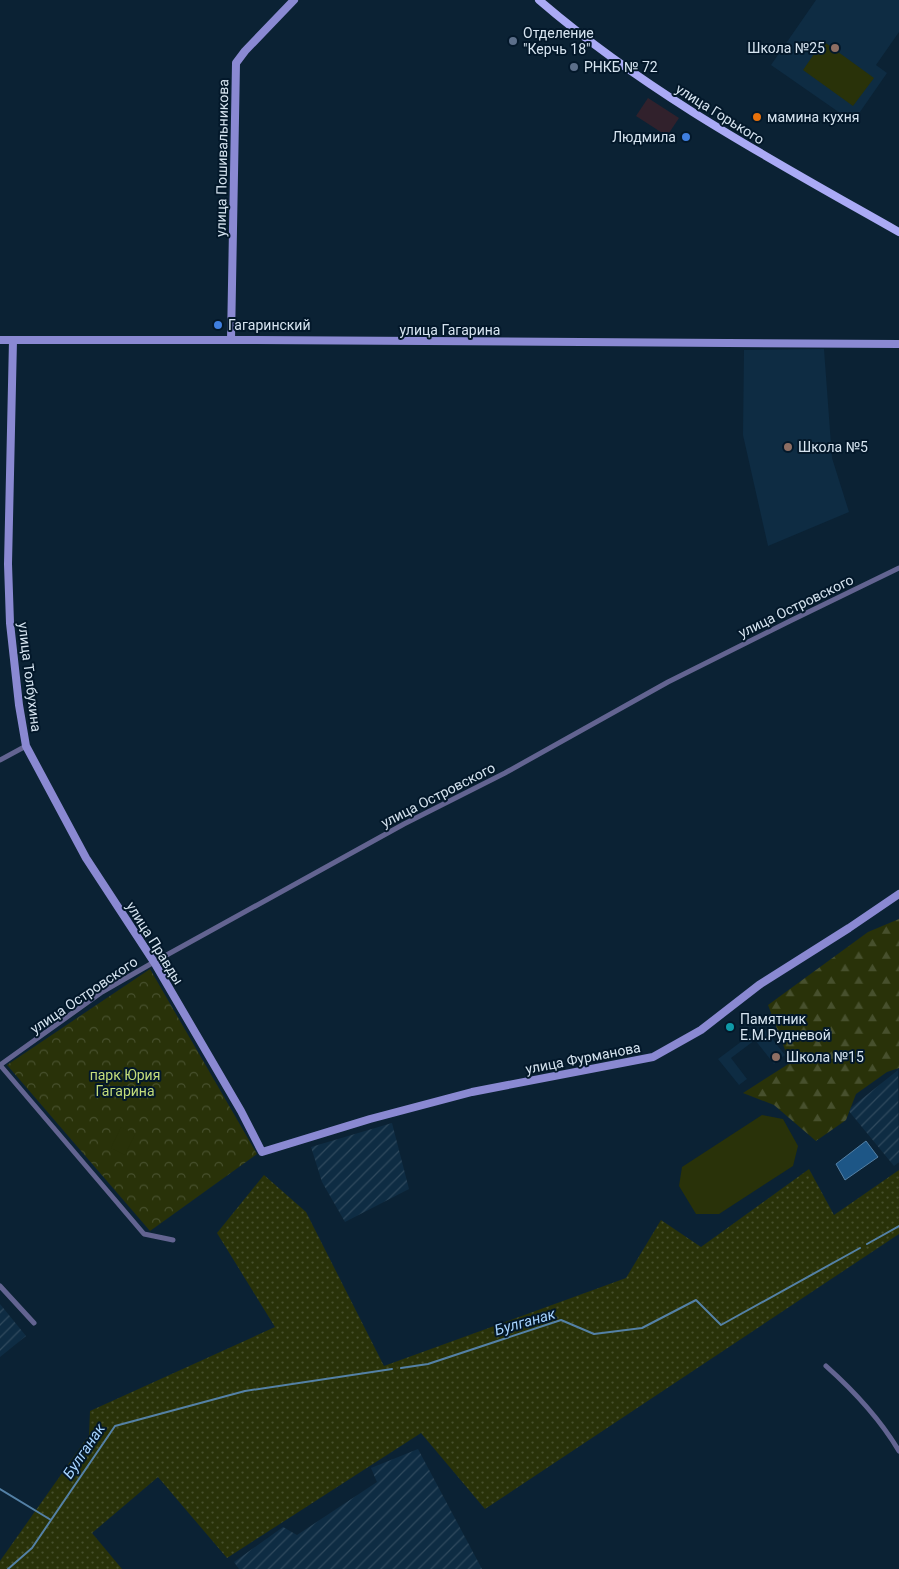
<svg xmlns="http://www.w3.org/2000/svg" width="899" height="1569" viewBox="0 0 899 1569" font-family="Roboto,sans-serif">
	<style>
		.commercial { fill: #31212c }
		.industrial { fill: url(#industrial-furrows) }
		.built { fill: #0e2c43 }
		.grass { fill: url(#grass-dots) }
		.forest { fill: url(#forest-firs) }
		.park { fill: url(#park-crowns) }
		.pitch { fill: #293209 }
		.water { fill: #1d5686; stroke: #5481a6 }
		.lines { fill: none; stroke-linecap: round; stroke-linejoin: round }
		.stream { stroke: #5481a6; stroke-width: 2 }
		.minor { stroke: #636491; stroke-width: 5 }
		.secondary { stroke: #8a89d2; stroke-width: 8 }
		.primary { stroke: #aaaaf5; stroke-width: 8 }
		.service-dot { fill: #5c6f8a; stroke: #03182a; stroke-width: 2 }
		.education-dot { fill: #8d6e63; stroke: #03182a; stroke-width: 2 }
		.food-dot { fill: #e8710a; stroke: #03182a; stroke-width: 2 }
		.shop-dot { fill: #3f7fe0; stroke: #03182a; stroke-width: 2 }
		.culture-dot { fill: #0f9aa8; stroke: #03182a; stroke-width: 2 }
		.labels { text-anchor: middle; stroke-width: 4; stroke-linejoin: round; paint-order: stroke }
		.poi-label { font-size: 14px; fill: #d6e4f0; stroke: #03182a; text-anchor: start }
		.street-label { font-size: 14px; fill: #d6e4f0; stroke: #03182a }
		.park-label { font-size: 14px; fill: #c4dd7a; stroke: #03182a }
		.water-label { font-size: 15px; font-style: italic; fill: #a5d2fd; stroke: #03182a }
	</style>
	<defs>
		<pattern id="industrial-furrows" width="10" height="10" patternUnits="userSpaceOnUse" patternTransform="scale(1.25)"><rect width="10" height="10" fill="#0e2c43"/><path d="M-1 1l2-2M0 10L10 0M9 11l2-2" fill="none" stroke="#304a5e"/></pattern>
		<pattern id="grass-dots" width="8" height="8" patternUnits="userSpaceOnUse" patternTransform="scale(1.25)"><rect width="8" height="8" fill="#293209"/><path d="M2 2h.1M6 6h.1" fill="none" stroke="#47502d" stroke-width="1.8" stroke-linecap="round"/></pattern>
		<pattern id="forest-firs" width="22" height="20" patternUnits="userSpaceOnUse" patternTransform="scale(1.25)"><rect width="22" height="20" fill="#293209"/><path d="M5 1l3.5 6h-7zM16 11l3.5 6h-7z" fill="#47502d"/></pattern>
		<pattern id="park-crowns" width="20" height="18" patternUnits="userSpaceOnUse" patternTransform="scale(1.25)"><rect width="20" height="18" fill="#293209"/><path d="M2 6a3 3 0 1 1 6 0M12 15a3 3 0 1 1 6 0" fill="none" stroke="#47502d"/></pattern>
	</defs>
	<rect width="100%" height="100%" fill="#0b2234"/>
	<!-- commercial -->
	<path class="commercial" d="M648 98 679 118 667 136 636 116Z"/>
	<!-- industrial -->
	<path class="industrial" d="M898 1070 899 1162 894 1166 848 1110Z
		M392 1123 409 1189 345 1222 322 1182 311 1147Z
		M0 1304 26 1336 0 1357Z
		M418 1449 482 1569H239L234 1562 283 1527 297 1535 377 1482 371 1468Z"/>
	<!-- built -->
	<path class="built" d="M816 0H899V32L876 65 887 73 853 122 771 65Z
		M824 349 832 458 849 512 768 546 743 435 744 350Z
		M762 1026 785 1055 774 1064 755 1040 731 1058 747 1079 739 1085 718 1059Z"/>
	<!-- grass -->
	<path class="grass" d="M809 1169 834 1215 899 1170V1234L485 1509 421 1433 227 1558 158 1477 92 1533 122 1569H0V1561L89 1435 90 1411 275 1327 217 1233 264 1175 306 1212 384 1366 626 1278 661 1220 701 1247Z"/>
	<!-- forest -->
	<path class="forest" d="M899 919V1068L887 1072 856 1094 846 1120 816 1141 774 1105 743 1093 790 1063 768 1005 868 932Z"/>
	<!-- park -->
	<path class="park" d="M150 969 257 1154 150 1231 7 1065Z"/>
	<!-- pitch -->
	<path class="pitch" d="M823 41 874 78 853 106 803 70Z
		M762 1115 783 1119 798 1146 793 1166 719 1214H696L679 1186 682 1167Z
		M121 1127 135 1134 125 1155 111 1148Z"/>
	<!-- water -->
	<path class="water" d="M866 1141 878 1157 845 1180 836 1164Z"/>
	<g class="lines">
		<!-- stream -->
		<path class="stream" d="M867 1244 899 1226
			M401 1368 428 1364 561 1320 594 1334 642 1328 696 1300 721 1325 860 1248
			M0 1489 51 1520
			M8 1569 32 1548 115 1426 245 1391 392 1369"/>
		<!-- minor -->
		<path class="minor" d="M0 760 26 746
			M0 1065 102 992 154 962 404 824 505 773 668 682 790 621 899 568
			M0 1065 144 1234 173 1240
			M0 1286 34 1323
			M826 1366C854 1391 880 1419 899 1451"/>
		<!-- secondary -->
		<path class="secondary" d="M0 340H256L899 344
			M13 340 8 564 10 623 19 705 26 746 86 858 154 962 241 1111 262 1152 370 1119 472 1092 653 1057 701 1030 759 985 849 928 899 894
			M231 340 236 63 245 51 294 0"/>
		<!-- primary -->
		<path class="primary" d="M539 0C648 94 774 161 899 232"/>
	</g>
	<!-- markers -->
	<g class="service-dot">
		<circle cx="513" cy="41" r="5"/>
		<circle cx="574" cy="67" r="5"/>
	</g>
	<g class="education-dot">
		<circle cx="835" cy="48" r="5"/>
		<circle cx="788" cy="447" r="5"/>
		<circle cx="776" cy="1057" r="5"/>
	</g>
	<circle class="food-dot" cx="757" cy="117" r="5"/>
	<g class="shop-dot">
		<circle cx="686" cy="137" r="5"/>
		<circle cx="218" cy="325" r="5"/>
	</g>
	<circle class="culture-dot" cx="730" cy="1027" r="5"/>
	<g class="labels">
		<!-- poi labels -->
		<g class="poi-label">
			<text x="523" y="38">Отделение<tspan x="523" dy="16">"Керчь 18"</tspan></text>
			<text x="825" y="53" text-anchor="end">Школа №25</text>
			<text x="584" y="72">РНКБ № 72</text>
			<text x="767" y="122">мамина кухня</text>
			<text x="676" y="142" text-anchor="end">Людмила</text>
			<text x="228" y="330">Гагаринский</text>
			<text x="798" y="452">Школа №5</text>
			<text x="740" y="1024">Памятник<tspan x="740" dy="16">Е.М.Рудневой</tspan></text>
			<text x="786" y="1062">Школа №15</text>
		</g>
		<!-- street labels -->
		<g class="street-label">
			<text transform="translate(720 114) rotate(32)" y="5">улица Горького</text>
			<text transform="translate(222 158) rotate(-89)" y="5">улица Пошивальникова</text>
			<text x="450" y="335">улица Гагарина</text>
			<text transform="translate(796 606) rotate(-26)" y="5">улица Островского</text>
			<text transform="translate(30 677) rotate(83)" y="5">улица Толбухина</text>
			<text transform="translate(438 795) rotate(-27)" y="5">улица Островского</text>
			<text transform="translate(155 943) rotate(58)" y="5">улица Правды</text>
			<text transform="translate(84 995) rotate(-34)" y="5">улица Островского</text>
			<text transform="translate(583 1058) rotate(-11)" y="5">улица Фурманова</text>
		</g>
		<!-- park labels -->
		<g class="park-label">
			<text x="125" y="1080">парк Юрия<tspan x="125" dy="16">Гагарина</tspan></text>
		</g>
		<!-- water labels -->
		<g class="water-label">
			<text transform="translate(525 1322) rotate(-16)" y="5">Булганак</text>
			<text transform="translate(84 1451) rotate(-56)" y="5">Булганак</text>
		</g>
	</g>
</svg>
